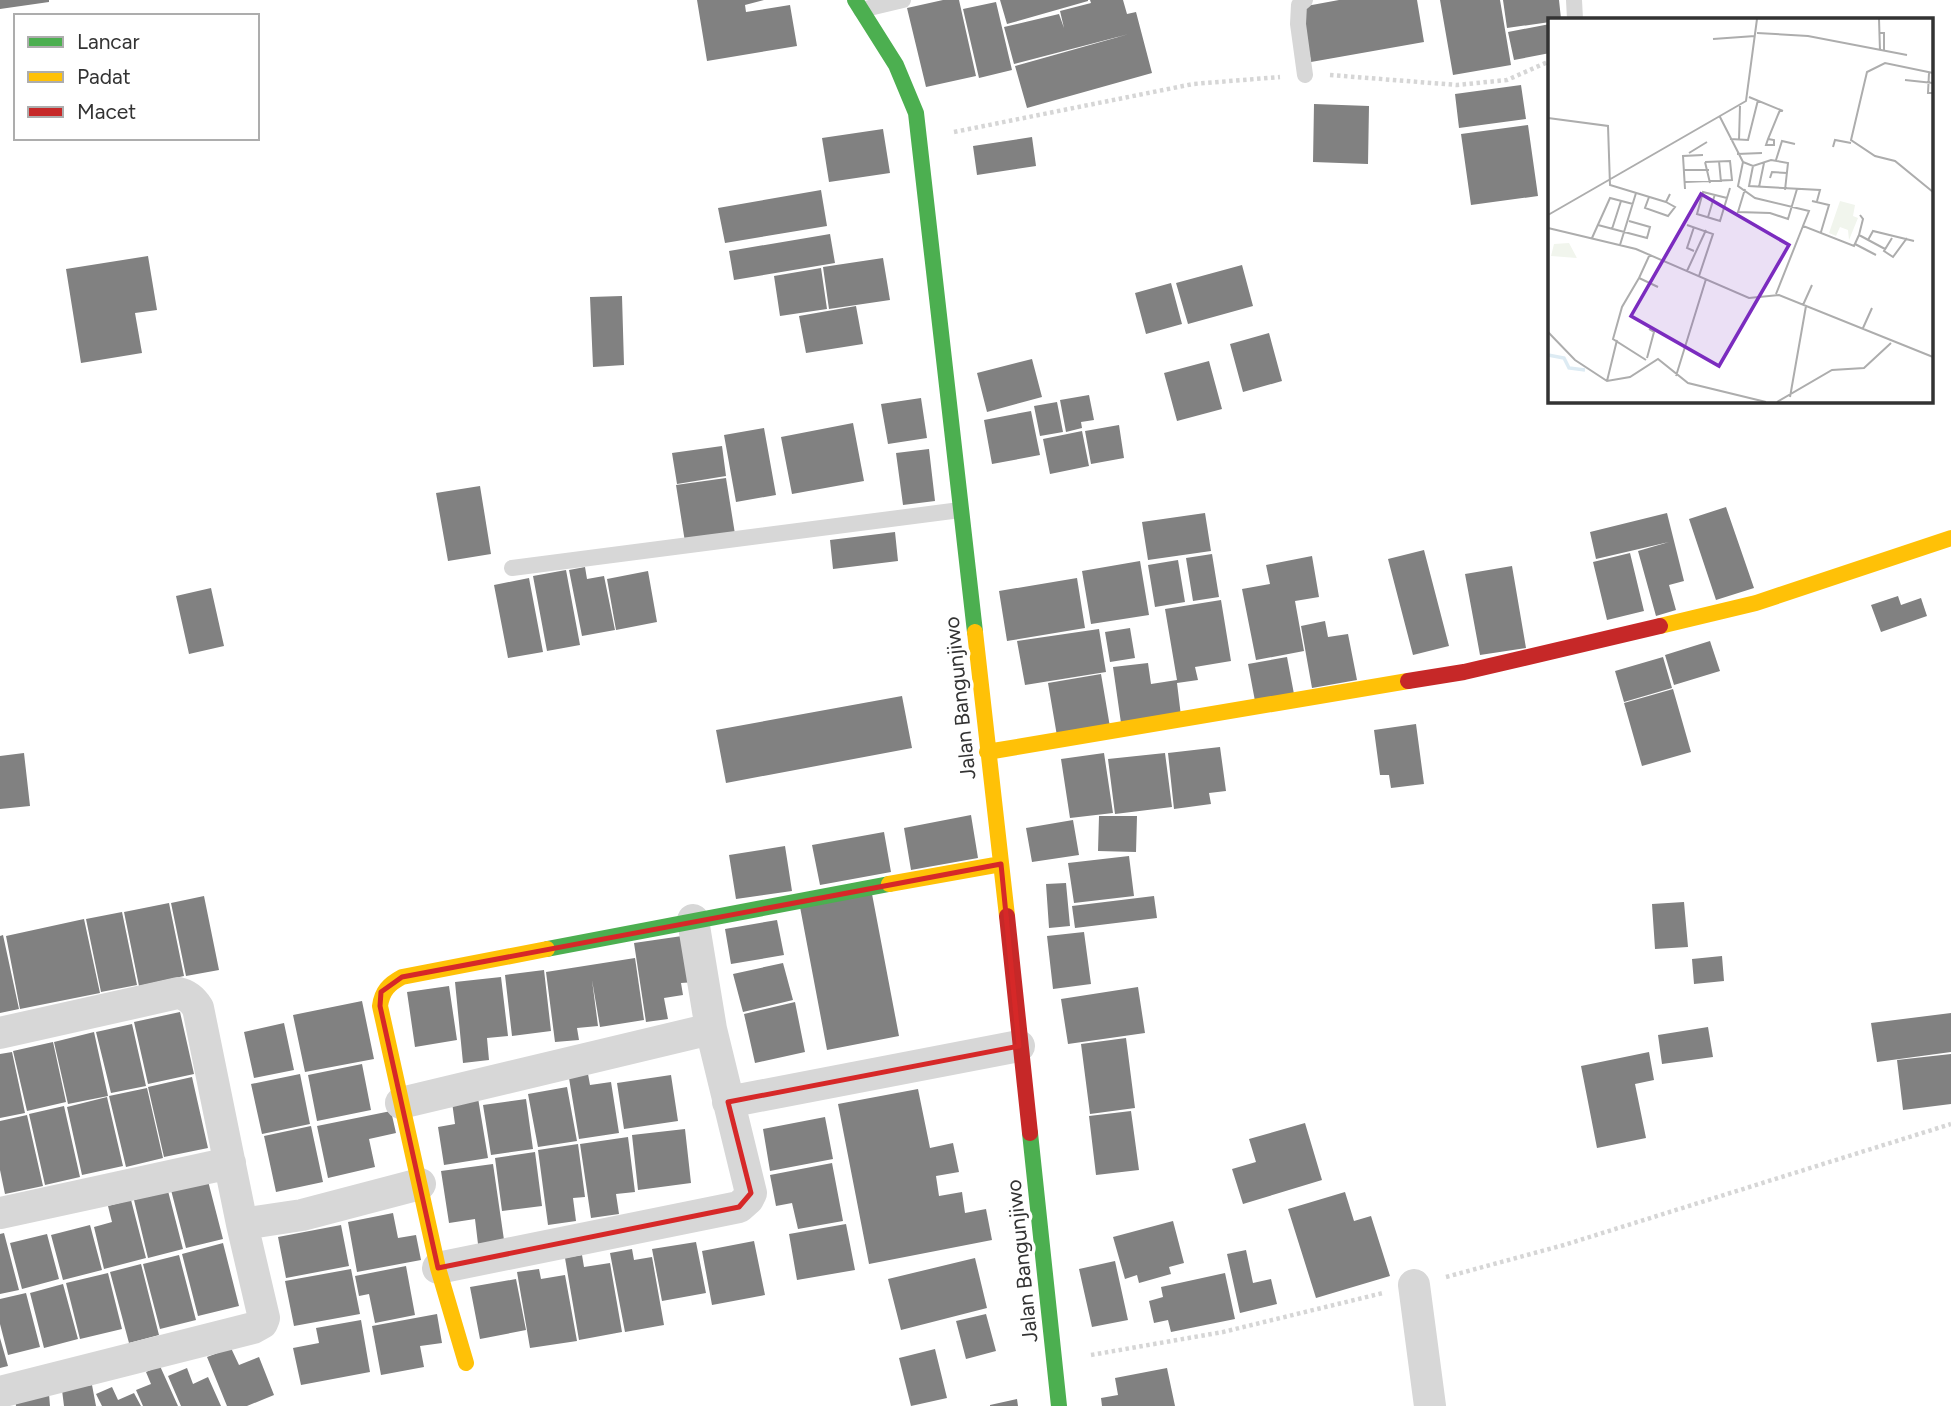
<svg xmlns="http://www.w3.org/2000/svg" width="1951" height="1406" viewBox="0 0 1951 1406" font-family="Figtree,sans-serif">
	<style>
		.building { fill: #818181 }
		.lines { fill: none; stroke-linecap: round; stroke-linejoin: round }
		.path { stroke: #d6d6d6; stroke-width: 4.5; stroke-dasharray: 3.5 3.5; stroke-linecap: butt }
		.lane { stroke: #d7d7d7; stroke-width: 16 }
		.street { stroke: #d7d7d7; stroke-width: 32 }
		.fast { stroke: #4caf50; stroke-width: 16 }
		.slow { stroke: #ffc107; stroke-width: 16 }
		.jam { stroke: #c62828; stroke-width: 16 }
		.marked { fill: none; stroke: #d62828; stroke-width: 5; stroke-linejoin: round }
		.labels { text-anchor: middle; stroke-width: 7; stroke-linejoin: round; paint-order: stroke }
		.street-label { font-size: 21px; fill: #333; stroke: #fff }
		.inset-river { fill: none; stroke: #ddebf3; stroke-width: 3.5 }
		.inset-road { fill: none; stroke: #adadad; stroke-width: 2 }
		.view { fill: #7b2cbf; fill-opacity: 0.15; stroke: #7b2cbf; stroke-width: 3.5 }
		.inset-edge { fill: none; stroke: #333; stroke-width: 3.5 }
	</style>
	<rect width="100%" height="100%" fill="#fff"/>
	<!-- building -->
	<path class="building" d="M0 0H49V2L0 9Z
		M697 0H764L745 5 746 12 790 5 797 46 707 61Z
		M943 0H959L976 76 926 87 907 8Z
		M1000 0H1088V1L1007 24Z
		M1090 0H1123L1127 14 1136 12 1152 73 1027 108 1015 66 1129 34 1014 64 1004 27 1059 14 1064 28 1060 11 1091 3Z
		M1339 0H1417L1424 42 1311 62 1301 7Z
		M1440 0H1500L1511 65 1453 75Z
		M1503 0H1559L1561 19H1550V22L1507 28Z
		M996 2 1012 70 979 78 963 9Z
		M1550 24V53L1514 60 1508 32Z
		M1521 85 1526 119 1459 128 1455 94Z
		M1314 104 1369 106 1368 164 1313 162Z
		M1528 125 1538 196 1471 205 1461 134Z
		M883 129 890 173 829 182 822 138Z
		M1032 137 1036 166 977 175 973 146Z
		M821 190 827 226 725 243 718 208Z
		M830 234 835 263 734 280 729 251Z
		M148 256 157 310 135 313 142 353 81 363 66 269Z
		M883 258 890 300 829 309 823 267Z
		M1242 265 1253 306 1188 324 1176 283Z
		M821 268 827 309 780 316 774 276Z
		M1171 283 1182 324 1146 334 1135 293Z
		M622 296 624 365 593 367 590 297Z
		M856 306 863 344 806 353 799 316Z
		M1269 333 1282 381 1243 392 1230 344Z
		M1032 359 1042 397 987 412 977 373Z
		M1209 361 1222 409 1177 421 1164 373Z
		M1089 395 1094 420 1081 422 1082 428 1066 432 1060 400Z
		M921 398 927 438 888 444 881 404Z
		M1057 402 1063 432 1040 436 1034 406Z
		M1031 411 1040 455 992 464 984 420Z
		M853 423 864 481 792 494 781 437Z
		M1119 425 1124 458 1091 464 1085 431Z
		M764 428 776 495 736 502 724 435Z
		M1082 431 1089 466 1050 474 1043 439Z
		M722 446 726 476 677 484 672 453Z
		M929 449 935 501 903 505 896 453Z
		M726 478 735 534 685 542 676 485Z
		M480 486 491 554 448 561 436 493Z
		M1726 507 1754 588 1716 600 1689 519Z
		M1205 513 1211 551 1148 560 1142 522Z
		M1667 513 1684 581 1669 585 1676 610 1656 616 1638 551 1669 542 1596 559 1590 532Z
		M895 532 898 561 833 569 830 540Z
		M1424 550 1449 646 1413 655 1388 559Z
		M1630 553 1644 611 1607 620 1593 562Z
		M1212 554 1219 597 1193 601 1186 558Z
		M1312 556 1319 597 1295 601 1304 651 1256 660 1242 589 1270 584 1266 565Z
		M1178 560 1185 602 1155 607 1148 565Z
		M1140 561 1149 615 1091 624 1082 571Z
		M1512 566 1526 648 1480 655 1465 574Z
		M585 567 587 579 604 576 615 630 582 636 569 570Z
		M566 570 580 645 547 651 533 576Z
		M648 571 657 622 616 630 607 579Z
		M529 578 543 652 508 658 494 585Z
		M1077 578 1085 628 1007 641 999 591Z
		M211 588 224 646 189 654 176 596Z
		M1898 596 1901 605 1921 598 1927 616 1881 632 1871 605Z
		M1221 600 1231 661 1195 667 1198 680 1177 683 1181 716 1121 723 1113 667 1148 663 1151 684 1177 680 1165 609Z
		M1325 621 1328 637 1348 634 1357 680 1312 688 1301 626Z
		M1130 628 1135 658 1110 662 1105 632Z
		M1099 629 1106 672 1025 685 1017 641Z
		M1710 641 1720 671 1674 685 1665 655Z
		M1287 657 1294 694 1255 701 1248 664Z
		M1663 657 1672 688 1624 702 1615 671Z
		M1101 674 1110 727 1057 736 1048 683Z
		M1673 689 1691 752 1642 766 1624 703Z
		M902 696 912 748 726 783 716 730Z
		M1416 724 1424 784 1391 788 1389 775H1380L1374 730Z
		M1220 747 1226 791 1209 793 1211 804 1174 809 1168 753Z
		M24 753 30 806 0 809V756Z
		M1104 753 1113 813 1070 818 1061 759Z
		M1165 753 1172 807 1115 814 1108 759Z
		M971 815 978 858 911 870 904 828Z
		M1099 816H1137L1136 852 1098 851Z
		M1073 820 1079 855 1032 862 1026 828Z
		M884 832 891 872 820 885 812 845Z
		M785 846 792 891 736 899 729 855Z
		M1129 856 1134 896 1074 903 1068 863Z
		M1066 883 1070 926 1049 928 1046 884Z
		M872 894 899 1036 827 1050 800 907Z
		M204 896 219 970 186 976 171 903Z
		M1154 896 1157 918 1075 928 1072 906Z
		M1684 902 1688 947 1655 949 1652 904Z
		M169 903 184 976 139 986 124 912Z
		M122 912 137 985 101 992 86 919Z
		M84 919 100 993 20 1009 6 936Z
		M777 920 784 955 731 964 725 929Z
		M1084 932 1091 984 1053 989 1047 936Z
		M3 935 19 1009 0 1013V936Z
		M689 935 695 982 681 983 683 995 664 998 668 1019 646 1022 634 943Z
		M1722 956 1724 981 1694 984 1692 959Z
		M635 958 644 1020 600 1027 592 980 598 1026 577 1028 579 1040 555 1042 546 972Z
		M783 963 793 1000 743 1012 733 974Z
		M544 970 551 1031 512 1036 505 975Z
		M501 977 508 1036 487 1038 489 1060 463 1063 455 982Z
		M449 986 457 1040 415 1047 407 992Z
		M1138 987 1145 1033 1068 1044 1061 999Z
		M362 1001 374 1059 305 1072 293 1015Z
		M795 1002 805 1052 755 1063 744 1014Z
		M180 1012 194 1074 148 1084 134 1022Z
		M1951 1013V1052L1877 1062 1871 1023Z
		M284 1023 294 1070 254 1078 244 1032Z
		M132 1024 146 1086 111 1093 96 1032Z
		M1708 1027 1713 1057 1662 1064 1658 1035Z
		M94 1032 108 1096 68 1104 54 1042Z
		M1126 1038 1135 1108 1090 1114 1081 1044Z
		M53 1042 66 1102 27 1111 13 1051Z
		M12 1052 25 1113 0 1118V1054Z
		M1649 1052 1654 1080 1635 1084 1646 1138 1597 1148 1581 1066Z
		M1951 1054V1104L1903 1110 1897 1060Z
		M362 1064 371 1110 317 1121 308 1075Z
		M300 1074 310 1124 262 1134 251 1084Z
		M588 1074 590 1085 611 1082 619 1133 579 1139 569 1078Z
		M671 1075 678 1121 624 1129 617 1083Z
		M192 1077 208 1148 164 1157 148 1087Z
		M567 1087 577 1141 538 1147 528 1094Z
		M147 1088 163 1158 126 1167 109 1096Z
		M918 1089 930 1148 953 1143 959 1172 936 1176 939 1196 962 1192 965 1213 986 1209 992 1240 869 1264 838 1104Z
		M107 1097 123 1166 82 1175 67 1107Z
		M478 1098 488 1158 444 1165 438 1127 455 1124 452 1102Z
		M526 1099 533 1149 491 1155 483 1105Z
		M64 1106 80 1177 45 1185 29 1114Z
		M391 1111 396 1133 369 1139 375 1167 328 1178 317 1126Z
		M1131 1111 1139 1170 1096 1175 1089 1116Z
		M27 1115 43 1186 5 1194 0 1170V1121Z
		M825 1117 833 1159 770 1171 763 1129Z
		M1305 1123 1322 1180 1243 1204 1232 1169 1256 1162 1249 1139Z
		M311 1126 323 1182 276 1192 264 1136Z
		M685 1129 691 1183 638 1190 632 1135Z
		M628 1137 635 1192 616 1194 619 1214 591 1218 580 1144Z
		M578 1144 585 1197 573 1198 576 1221 548 1225 538 1150Z
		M535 1152 542 1206 502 1211 495 1158Z
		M832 1163 843 1221 798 1229 792 1203 776 1206 770 1175Z
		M493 1164 504 1240 478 1244 475 1219 449 1223 441 1171Z
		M208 1181 223 1239 186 1248 171 1190Z
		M168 1191 183 1249 148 1258 134 1200Z
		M1345 1192 1354 1221 1371 1216 1390 1276 1316 1298 1288 1209Z
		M131 1200 146 1258 104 1269 94 1227 112 1222 108 1206Z
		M393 1213 398 1238 416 1235 421 1260 357 1272 348 1222Z
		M1173 1221 1184 1263 1169 1267 1171 1274 1139 1283 1137 1275 1125 1279 1113 1237Z
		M846 1224 855 1270 797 1280 789 1234Z
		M90 1225 102 1270 63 1280 51 1235Z
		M341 1225 349 1266 286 1278 278 1237Z
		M4 1233 19 1290 0 1294V1234Z
		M47 1234 59 1279 22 1289 10 1243Z
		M754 1241 765 1295 712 1305 702 1251Z
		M696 1242 706 1293 662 1301 652 1249Z
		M223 1243 239 1306 198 1316 182 1254Z
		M632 1249 634 1260 652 1257 664 1325 625 1332 610 1253Z
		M1246 1250 1253 1283 1271 1279 1277 1304 1240 1313 1227 1254Z
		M179 1255 196 1320 160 1329 143 1264Z
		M582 1255 584 1267 610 1263 622 1332 579 1340 565 1258Z
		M975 1258 987 1308 901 1330 888 1279Z
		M1115 1261 1128 1320 1092 1327 1079 1269Z
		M141 1264 159 1335 129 1343 110 1272Z
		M406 1266 415 1315 375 1323 369 1294 359 1296 355 1276Z
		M351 1269 360 1314 294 1326 285 1281Z
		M539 1269 541 1279 565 1275 577 1341 530 1348 517 1272Z
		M108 1273 122 1329 80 1339 66 1283Z
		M1225 1273 1235 1319 1171 1332 1168 1320 1154 1323 1149 1301 1163 1297 1161 1287Z
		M516 1279 526 1330 480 1339 470 1287Z
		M63 1284 78 1339 44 1348 30 1293Z
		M26 1293 40 1347 8 1355 0 1324V1299Z
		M437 1314 442 1343 420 1346 424 1367 381 1375 372 1326Z
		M986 1314 996 1351 966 1359 956 1321Z
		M361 1320 370 1372 301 1385 293 1348 319 1343 316 1328Z
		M0 1338 8 1366 0 1368Z
		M231 1348 239 1365 259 1357 274 1395 247 1406H227L207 1357Z
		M935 1349 947 1398 911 1406 899 1358Z
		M160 1366 178 1406H143L136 1390 151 1384 146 1372Z
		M187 1368 193 1384 208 1377 221 1406H181L168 1376Z
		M1167 1368 1175 1406H1102L1101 1398 1118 1395 1115 1378Z
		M92 1385 96 1406H64L62 1390Z
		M112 1387 118 1400 134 1393 141 1406H102L96 1394Z
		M49 1394 50 1406H16L15 1399Z
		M1017 1399 1018 1406H990V1405Z"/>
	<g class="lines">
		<!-- path -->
		<path class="path" d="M1330 75 1457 85 1507 80 1550 61
			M954 132 1193 84 1280 77
			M1446 1277 1564 1245 1951 1124
			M1091 1355 1223 1332 1383 1293"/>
		<!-- lane -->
		<path class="lane" d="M1305 0 1299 5 1298 24 1305 75
			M1574 0 1575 19
			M861 10 903 0
			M512 568 960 510"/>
		<!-- street -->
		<path class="street" d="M693 920 711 1029
			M0 1033 178 993C188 995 193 1000 198 1008L242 1224 264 1318 262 1323 253 1328 0 1392
			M728 1102 1019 1046
			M401 1103 711 1029 751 1193 748 1199 739 1207 438 1268
			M0 1213 230 1163
			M242 1224 302 1215 420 1184
			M1414 1285 1430 1406"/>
		<!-- fast -->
		<path class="fast" d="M855 0 896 65 916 113 975 632
			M547 949 889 884
			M1030 1133 1059 1406"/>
		<!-- slow -->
		<path class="slow" d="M1660 626 1756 603 1951 538
			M975 632 1007 916
			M987 752 1408 681
			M889 884 1001 864
			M466 1363 438 1268 380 1006C382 991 389 984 402 977L547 949"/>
		<!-- jam -->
		<path class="jam" d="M1408 681 1464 672 1660 626
			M1007 916 1030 1133"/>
	</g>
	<!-- marked area -->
	<path class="marked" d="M1001 864 1019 1046 728 1102 751 1193 739 1207 438 1268 380 1006 381 992 402 977Z"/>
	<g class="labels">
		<!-- street labels -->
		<g class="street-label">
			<text transform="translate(960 698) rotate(-96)" y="7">Jalan Bangunjiwo</text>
			<text transform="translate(1022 1261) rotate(-96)" y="7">Jalan Bangunjiwo</text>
		</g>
	</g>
	<!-- overview -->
	<g transform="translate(1548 18)">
		<rect width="385" height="385" fill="#fff"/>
		<path d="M292 183 307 187 305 198 310 200 301 222 300 212 292 209 288 218 281 215ZM21 225 29 240 3 238 6 226Z" fill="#f1f5ed"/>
		<path class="inset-river" d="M0 337 16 340 21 350 37 352"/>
		<path class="inset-road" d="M331 1 332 33M209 15 260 18 359 37M331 15H336V33M165 21 207 18M381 55 380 75H385M385 55 337 45 319 54 303 122 327 138 347 143 385 174M357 62 385 65M201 79 235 93M172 99 195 144 190 168 207 180 261 193 255 208 306 228 311 217 337 231M0 100 60 108 62 167 118 184 122 176M182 121 200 122 210 82M220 121 226 122V127H218L220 121 232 92M191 122 192 88M285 129 287 122 303 125M141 135 159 124M189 136 214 135M228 142 234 123 247 126M171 143 173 164M157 144 162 165M195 144 205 148 223 142 240 145 237 172M205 148 201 168 272 172 269 183M136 152H161M222 160 224 154 239 155M137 164 184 162 182 143 157 144M211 169 216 145M137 171 135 138 155 137M197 171 190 194 222 195 240 201 249 171M101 179 97 190 120 198 127 189 118 184M179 180 155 174 149 196 172 203 179 180 182 170M264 183 281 187 273 214M0 197 198 83 209 1M160 199 167 176M50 207 99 220 102 209 81 203M139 207 165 216 151 258M146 209 139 230 146 233M0 210 88 231 201 280 231 277 385 339M64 211 73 183M311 217 315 201 312 197M44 220 62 180 85 186M344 220 336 233 345 239 359 220M320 222 325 213 366 223M307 226 328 237M72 227 88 175M102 236 91 260 110 269M139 253 158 212M91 260 74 289 65 321 98 342M228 276 255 208M255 287 264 267M315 310 324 290M0 314 27 342 59 363 82 359 110 341 140 365 218 384M99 340 106 314 101 311M128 358 158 261M59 363 69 322M242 379 258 288M229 384 284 352 316 350 343 325"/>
		<path class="view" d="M153 176 241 227 171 348 83 298Z"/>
		<rect width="385" height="385" class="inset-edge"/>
	</g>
	<!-- legend -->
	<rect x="14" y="14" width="245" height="126" fill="#ffffff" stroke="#adadad" stroke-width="2"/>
	<rect x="28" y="37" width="35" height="10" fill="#4caf50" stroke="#adadad" stroke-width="2"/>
	<text x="77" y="49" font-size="21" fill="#333333">Lancar</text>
	<rect x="28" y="72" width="35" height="10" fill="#ffc107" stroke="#adadad" stroke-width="2"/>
	<text x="77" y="84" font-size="21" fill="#333333">Padat</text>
	<rect x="28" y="107" width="35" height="10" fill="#c62828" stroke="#adadad" stroke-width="2"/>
	<text x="77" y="119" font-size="21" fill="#333333">Macet</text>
</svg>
